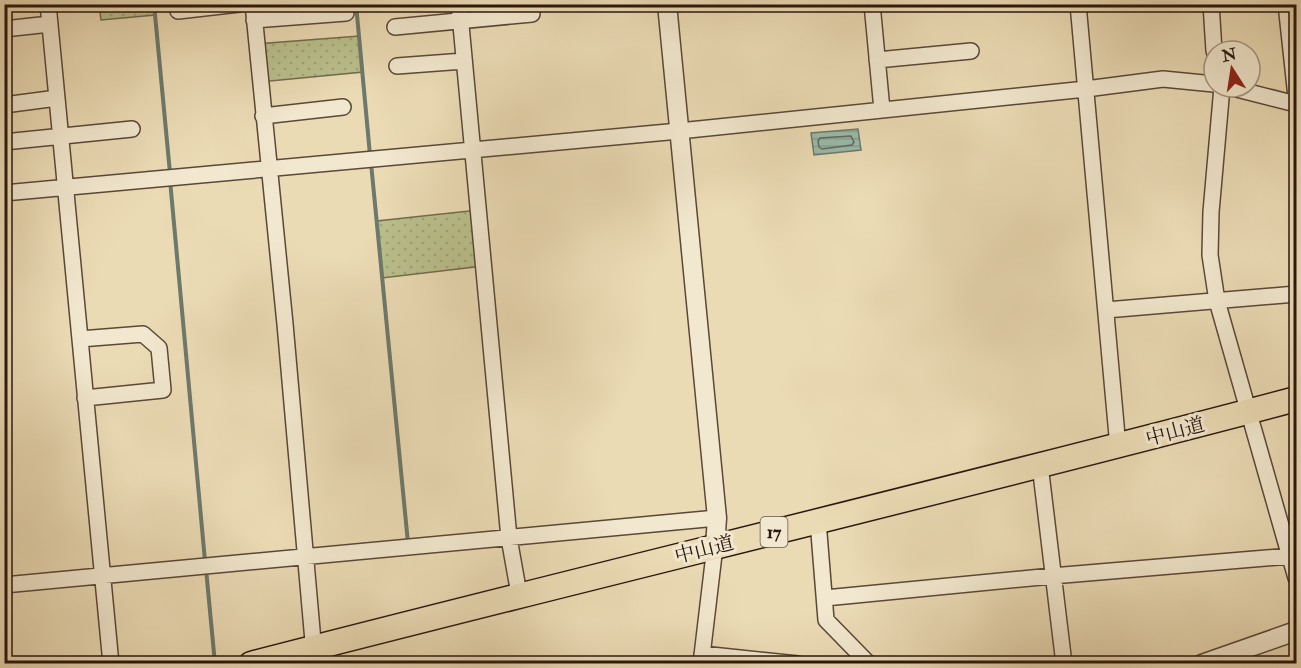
<svg xmlns="http://www.w3.org/2000/svg" width="1301" height="668" viewBox="0 0 1301 668" font-family="'IM FELL Double Pica','Noto Serif JP',serif">
	<style>
		.grass { fill: url(#grass-dots); stroke: #726c4e; stroke-width: 1.5 }
		.water { fill: url(#water-rules); stroke: #6d796c; stroke-width: 1.5 }
		.lines { fill: none; stroke-linecap: round; stroke-linejoin: round }
		.shore { stroke: #62695c; stroke-width: 1.5 }
		.stream { stroke: #6d796c; stroke-width: 4 }
		.minor-casing { stroke: #5a4838; stroke-width: 18 }
		.tertiary-casing { stroke: #5a4838; stroke-width: 21 }
		.trunk-casing { stroke: #2a170f; stroke-width: 27 }
		.minor { stroke: #f2e8cf; stroke-width: 15 }
		.tertiary { stroke: #f2e8cf; stroke-width: 18 }
		.trunk { stroke: #ebdbb5; stroke-width: 24 }
		.labels { text-anchor: middle; stroke-width: 6; stroke-linejoin: round; paint-order: stroke }
		.shield { fill: #f2e8cf; stroke: #665649; stroke-width: 1.5 }
		.shield-label { font-size: 18px; font-weight: bold; fill: #2a170f }
		.street-label { font-size: 20px; fill: #2a170f; stroke: #f2e8cf }
	</style>
	<defs>
		<pattern id="grass-dots" width="8" height="8" patternUnits="userSpaceOnUse" patternTransform="scale(1.5)"><rect width="8" height="8" fill="#bac08c"/><path d="M2 2h.1M6 6h.1" fill="none" stroke="#a0a478" stroke-width="1.8" stroke-linecap="round"/></pattern>
		<pattern id="water-rules" width="6" height="5" patternUnits="userSpaceOnUse" patternTransform="scale(1.5)"><rect width="6" height="5" fill="#9ba"/><path d="M0 2.5h6" fill="none" stroke="#84a091"/></pattern>
	</defs>
	<rect width="100%" height="100%" fill="#ebdbb5"/>
	<filter id="stains"><feTurbulence type="fractalNoise" baseFrequency=".00333" numOctaves="4"/><feColorMatrix values="0 0 0 0 .2 0 0 0 0 .09 0 0 0 0 .02 0 0 0 .5 -.17"/></filter>
	<radialGradient id="worn" r=".72"><stop offset=".6" stop-color="#630" stop-opacity="0"/><stop offset="1" stop-color="#630" stop-opacity=".3"/></radialGradient>
	<!-- grass -->
	<path class="grass" d="M99 5H154L155 15 101 20Z
		M359 36 363 72 260 82 256 44Z
		M478 210 483 266 382 278 377 221Z"/>
	<!-- water -->
	<path class="water" d="M858 129 861 150 814 155 811 133Z"/>
	<g class="lines">
		<!-- shore -->
		<path class="shore" d="M851 136 854 142 852 145 822 149 819 147 818 141 820 138Z"/>
		<!-- stream -->
		<path class="stream" d="M154 4 170 173
			M356 4 370 155
			M371 163 408 543
			M170 180 205 561
			M206 569 215 664"/>
		<defs>
			<path id="minor" d="M48 4 111 664
				M253 4 285 324 315 664
				M459 4 509 538 519 594
				M872 4 882 110
				M1078 4 1118 447
				M1211 4 1214 51
				M1286 4 1296 97
				M178 11 239 4
				M254 20 346 13
				M395 27 532 14
				M4 29 50 24
				M877 60 971 51
				M397 66 464 61
				M1222 87 1211 212 1210 255 1217 301 1296 578
				M1229 87 1296 104
				M4 105 57 98
				M263 116 343 107
				M4 142 132 129
				M4 193 679 131 1086 89 1163 79 1214 84
				M1106 310 1296 294
				M80 339 143 334 159 348 163 390 85 398
				M1040 465 1064 664
				M818 521 826 620 869 664
				M4 585 717 518
				M825 598 1052 576 1290 556
				M702 654 798 664
				M701 664 715 546"/>
			<path id="tertiary" d="M667 4 717 518 715 546
				M1202 664 1296 631"/>
			<path id="trunk" d="M251 664C599 574 949 491 1296 399"/>
		</defs>
		<!-- minor casing -->
		<use href="#minor" class="minor-casing"/>
		<!-- tertiary casing -->
		<use href="#tertiary" class="tertiary-casing"/>
		<!-- trunk casing -->
		<use href="#trunk" class="trunk-casing"/>
		<!-- minor -->
		<use href="#minor" class="minor"/>
		<!-- tertiary -->
		<use href="#tertiary" class="tertiary"/>
		<!-- trunk -->
		<use href="#trunk" class="trunk"/>
	</g>
	<g class="labels">
		<!-- shield labels -->
		<rect class="shield" x="760.5" y="517" width="27" height="30" rx="4.5"/>
		<g class="shield-label">
			<text x="774" y="538">17</text>
		</g>
		<!-- street labels -->
		<g class="street-label">
			<text transform="translate(1175 431) rotate(-15)" y="7">中山道</text>
			<text transform="translate(704 549) rotate(-14)" y="7">中山道</text>
		</g>
	</g>
	<!-- margin -->
	<rect width="1301" height="668" fill="none" stroke="#ebdbb5" stroke-width="24"/>
	<rect x="6" y="6" width="1289" height="656" fill="none" stroke="#2a170f" stroke-width="3"/>
	<rect x="12" y="12" width="1277" height="644" fill="none" stroke="#2a170f" stroke-width="1.5"/>
	<!-- north arrow -->
	<g transform="translate(1232 69) rotate(348)"><circle r="28" fill="#f2e8cf" stroke="#a29482" stroke-width="1.5"/>
	<path d="M0-4.5L10 22L0 15L-10 22Z" fill="#8f2418"/>
	<text y="-9" font-size="16" font-weight="bold" text-anchor="middle" fill="#2a170f">N</text>
	</g>
	<rect width="100%" height="100%" filter="url(#stains)"/>
	<rect width="100%" height="100%" fill="url(#worn)"/>
</svg>
